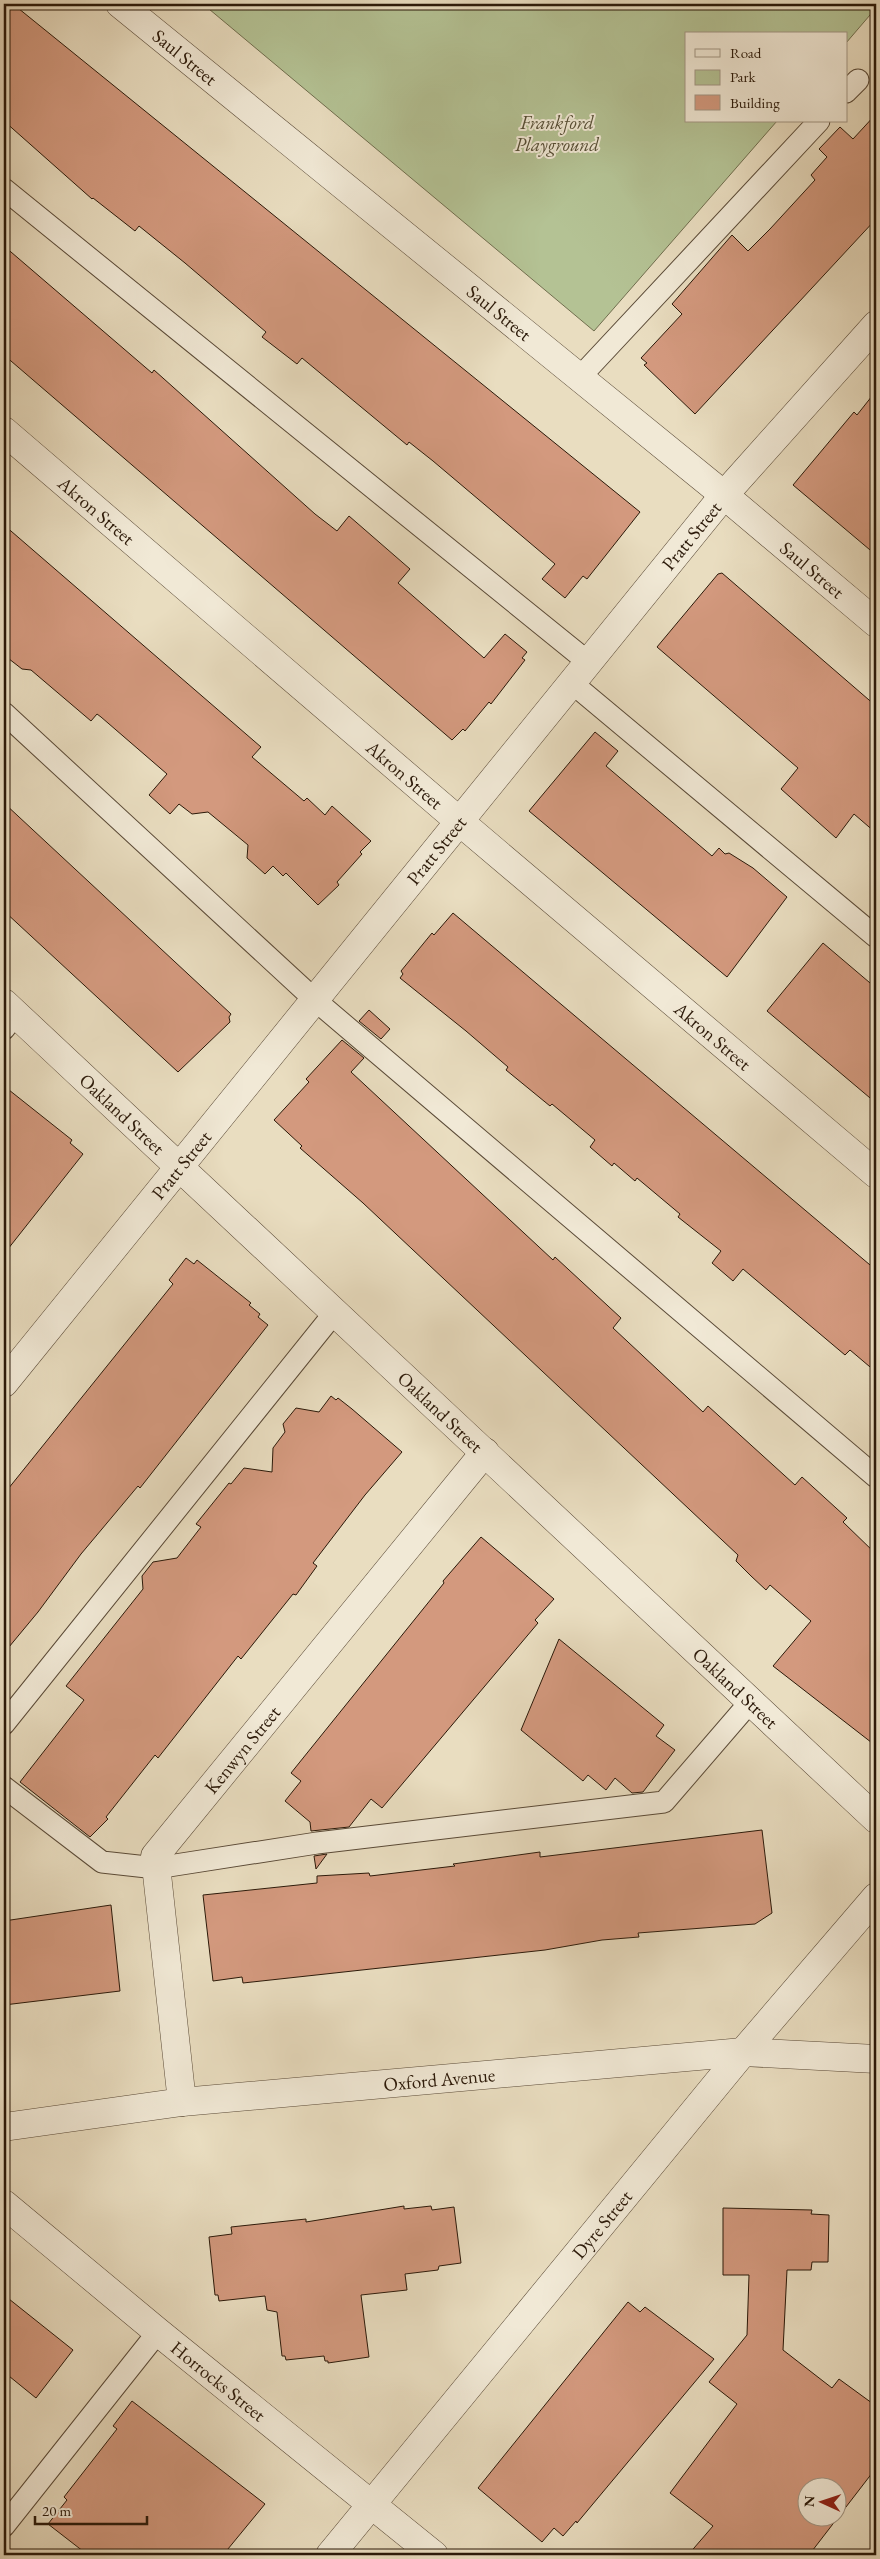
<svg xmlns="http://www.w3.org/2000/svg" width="880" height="2559" viewBox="0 0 880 2559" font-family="'EB Garamond',serif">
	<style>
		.green { fill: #b4c294; stroke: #706e4e }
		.building { fill: #d3997e; stroke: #2b1909; fill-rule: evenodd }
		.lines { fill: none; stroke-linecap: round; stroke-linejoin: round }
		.service-casing { stroke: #5a4a37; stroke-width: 23 }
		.minor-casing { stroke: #5a4a37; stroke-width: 29 }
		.tertiary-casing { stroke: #5a4a37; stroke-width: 29 }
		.service { stroke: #f1e9d6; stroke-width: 21 }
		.minor { stroke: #f1e9d6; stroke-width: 28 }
		.tertiary { stroke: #f1e9d6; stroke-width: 28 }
		.labels { text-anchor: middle; stroke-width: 4; stroke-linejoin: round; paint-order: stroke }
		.street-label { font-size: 19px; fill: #2b1909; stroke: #f1e9d6 }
		.park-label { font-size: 19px; font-style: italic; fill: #544c33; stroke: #f1e9d6 }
	</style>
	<rect width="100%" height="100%" fill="#e9ddc0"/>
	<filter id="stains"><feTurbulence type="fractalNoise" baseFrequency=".004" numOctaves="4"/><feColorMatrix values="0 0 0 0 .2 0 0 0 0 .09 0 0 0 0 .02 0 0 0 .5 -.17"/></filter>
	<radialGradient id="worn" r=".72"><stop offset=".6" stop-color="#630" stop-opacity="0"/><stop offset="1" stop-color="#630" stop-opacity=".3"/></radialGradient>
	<!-- green -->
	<path class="green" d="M203 4H876V8L846 43V34H686V121H777L594 331Z"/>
	<!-- building -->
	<path class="building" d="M4 4H13L640 512 587 579 583 576 565 598 542 579 555 564 433 461 409 442 407 445 302 358 297 364 262 337 266 332 185 263 139 226 135 231 93 198 92 199 4 121Z
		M876 114V219L695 414 644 365 647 363 641 358 682 314 672 304 732 235 748 251 770 229 815 180 811 175 827 157 819 149 840 127 853 139Z
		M4 246 152 373 154 370 315 514 337 531 349 516 410 569 398 583 484 658 505 634 527 652 522 658 525 660 491 704 489 702 465 731 463 729 452 740 4 355Z
		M876 391V555L793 485 854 412 857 415Z
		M4 525 261 747 252 757 304 801 307 798 325 815 332 806 371 841 360 852 362 854 337 882 339 885 318 905 286 873 283 876 273 866 265 874 247 858 248 845 208 812 192 814 179 804 170 814 149 795 167 774 101 717 97 714 91 721 31 670 22 669 4 655Z
		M722 573 876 706V833L854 814 836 838 781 789 798 768 657 647 718 574Z
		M595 732 618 751 606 766 712 856 719 848 725 854 729 853 753 868 787 897 727 977 529 811Z
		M4 803 231 1014 229 1017 230 1022 178 1072 4 911Z
		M453 913 876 1270V1372L850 1350 845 1355 743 1269 733 1281 712 1263 721 1251 678 1217 680 1214 637 1178 635 1181 614 1163 612 1166 590 1147 595 1140 552 1104 550 1106 506 1070 508 1067 466 1031 400 978 403 974 401 971 432 933 434 935Z
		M823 943 876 988V1103L767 1011Z
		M369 1010 390 1029 381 1039 359 1021Z
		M342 1040 364 1058 351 1072 553 1260 555 1257 621 1318 613 1328 703 1412 708 1406 795 1485 802 1477 847 1518 843 1522 876 1554V1746L773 1666 811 1621 770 1585 766 1590 751 1576 736 1561 738 1555 363 1203 300 1148 302 1146 274 1120 309 1082 306 1079Z
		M4 1086 72 1140 70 1143 83 1154 4 1254Z
		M186 1258 194 1264 197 1260 251 1303 249 1305 260 1314 258 1317 268 1325 140 1488 138 1486 81 1554 38 1612 4 1653V1494L173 1284 169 1280Z
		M331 1396 336 1400 338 1398 352 1409 402 1452 365 1495 313 1563 317 1566 296 1595 293 1594 241 1659 238 1656 158 1758 155 1755 106 1817 108 1819 90 1837 20 1782 84 1700 66 1686 143 1589 142 1576 153 1562 177 1558 201 1527 196 1524 229 1483 231 1484 244 1468 272 1472 273 1448 285 1432 283 1424 296 1408 319 1412Z
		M481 1537 554 1599 535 1620 538 1623 382 1808 371 1799 349 1827 311 1831 310 1822 285 1801 301 1781 291 1773 444 1583 443 1581Z
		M559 1639 664 1725 656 1736 675 1750 643 1792 632 1793 615 1778 606 1790 588 1775 583 1781 521 1730Z
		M762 1830 772 1913 755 1924 638 1933 639 1937 602 1940 545 1950 243 1983 242 1977 213 1981 203 1895 317 1883V1876L369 1873 370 1876 455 1866 453 1864 540 1852V1857Z
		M327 1854 316 1869 314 1856Z
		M111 1905 120 1991 4 2005V1921Z
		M404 2206V2209L431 2206 432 2210 454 2207 461 2263 439 2266 438 2270 405 2274 407 2290 361 2295 369 2357 328 2363V2361H325L324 2356 286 2360 285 2356H282L277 2312 267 2310 265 2296 219 2301 218 2295H215L209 2237 232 2234 231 2227 306 2219V2222Z
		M723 2208 812 2210 811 2214 829 2215 828 2262H812L811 2270H787L783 2350 832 2388 839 2379 876 2406V2468L809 2555H688L713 2526 670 2493 737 2404 709 2382 747 2335 749 2275H723ZM808 2486H838V2516H808Z
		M4 2295 73 2350 36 2398 4 2372Z
		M628 2302 640 2312 645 2307 714 2359 577 2523 576 2521 563 2536 554 2528 542 2542 478 2488Z
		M132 2401 265 2504 223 2555H88L48 2524 67 2500 64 2497 117 2429 113 2426Z"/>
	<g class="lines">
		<defs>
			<path id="service" d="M846 92 858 80
				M4 189 588 662
				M580 377 819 121
				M572 683 876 937
				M4 713 315 1000 876 1477
				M4 1029 16 1014
				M4 1724 335 1312
				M4 1787 102 1862 156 1868 317 1843 664 1802 751 1701
				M4 2526 158 2332"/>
			<g id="minor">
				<path id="s1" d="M120 4 724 495 876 623"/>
				<path id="s2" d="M4 431 459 821 876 1174"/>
				<path id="s3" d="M4 1003 876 1819"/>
				<path id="s4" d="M4 1383 724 495 876 325"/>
				<path id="s5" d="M182 2102 155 1856 485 1452"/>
				<path id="s6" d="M4 2204 158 2332 434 2555"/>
				<path id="s7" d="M330 2555 743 2052 876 1897"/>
			</g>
			<g id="tertiary">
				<path id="s8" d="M4 2127 182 2102 743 2052 876 2059"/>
			</g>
		</defs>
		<!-- service casing -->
		<use href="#service" class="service-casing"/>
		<!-- minor casing -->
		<use href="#minor" class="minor-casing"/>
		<!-- tertiary casing -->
		<use href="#tertiary" class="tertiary-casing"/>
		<!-- service -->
		<use href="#service" class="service"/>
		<!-- minor -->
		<use href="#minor" class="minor"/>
		<!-- tertiary -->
		<use href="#tertiary" class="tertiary"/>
	</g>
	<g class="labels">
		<!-- street labels -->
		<g class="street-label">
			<text dy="7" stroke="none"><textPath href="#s1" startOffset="84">Saul Street</textPath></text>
			<text dy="7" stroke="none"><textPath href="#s1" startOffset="489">Saul Street</textPath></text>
			<text dy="7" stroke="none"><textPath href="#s2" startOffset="122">Akron Street</textPath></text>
			<text dy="7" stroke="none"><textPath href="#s4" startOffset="1091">Pratt Street</textPath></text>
			<text dy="7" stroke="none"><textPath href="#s1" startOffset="894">Saul Street</textPath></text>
			<text dy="7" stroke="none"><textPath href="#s2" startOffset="528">Akron Street</textPath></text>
			<text dy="7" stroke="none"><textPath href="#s4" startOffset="686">Pratt Street</textPath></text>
			<text dy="7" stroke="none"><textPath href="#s2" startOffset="932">Akron Street</textPath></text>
			<text dy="7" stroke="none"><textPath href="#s3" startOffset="162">Oakland Street</textPath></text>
			<text dy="7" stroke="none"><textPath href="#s4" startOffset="281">Pratt Street</textPath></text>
			<text dy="7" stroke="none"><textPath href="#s3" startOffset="598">Oakland Street</textPath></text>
			<text dy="7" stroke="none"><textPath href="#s3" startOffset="1002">Oakland Street</textPath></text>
			<text dy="7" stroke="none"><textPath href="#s5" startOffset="385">Kenwyn Street</textPath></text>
			<text dy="7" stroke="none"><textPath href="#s8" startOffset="438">Oxford Avenue</textPath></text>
			<text dy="7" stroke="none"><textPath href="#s7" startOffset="428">Dyre Street</textPath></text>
			<text dy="7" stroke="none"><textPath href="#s6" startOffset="278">Horrocks Street</textPath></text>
		</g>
		<!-- park labels -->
		<g class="park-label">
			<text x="557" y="129">Frankford<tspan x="557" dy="22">Playground</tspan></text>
		</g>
	</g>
	<!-- margin -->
	<rect width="880" height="2559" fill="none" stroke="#e9ddc0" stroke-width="20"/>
	<rect x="5" y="5" width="870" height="2549" fill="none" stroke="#2b1909" stroke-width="2.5"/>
	<rect x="10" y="10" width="860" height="2539" fill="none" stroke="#2b1909"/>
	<!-- legend -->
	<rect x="685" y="32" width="162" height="90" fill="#f1e9d6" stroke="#a29684"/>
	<rect x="695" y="49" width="25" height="8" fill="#f1e9d6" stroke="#a29684"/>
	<text x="730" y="58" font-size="15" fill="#2b1909">Road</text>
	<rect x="695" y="70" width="25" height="15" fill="#b4c294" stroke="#a29684"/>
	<text x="730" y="82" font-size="15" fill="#2b1909">Park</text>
	<rect x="695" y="95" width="25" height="15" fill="#d3997e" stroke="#a29684"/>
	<text x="730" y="108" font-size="15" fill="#2b1909">Building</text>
	<!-- north arrow -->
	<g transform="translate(822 2502) rotate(273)"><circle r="24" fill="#f1e9d6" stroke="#a29684"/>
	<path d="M0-4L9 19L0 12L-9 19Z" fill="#8f2418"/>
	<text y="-8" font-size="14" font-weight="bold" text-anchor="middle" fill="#2b1909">N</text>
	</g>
	<!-- scale -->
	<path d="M35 2516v8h112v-8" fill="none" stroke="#2b1909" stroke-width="2.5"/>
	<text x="42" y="2516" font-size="15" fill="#2b1909" stroke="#f1e9d6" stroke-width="4" paint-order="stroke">20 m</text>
	<rect width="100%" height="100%" filter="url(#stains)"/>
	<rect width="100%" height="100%" fill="url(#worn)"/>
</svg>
